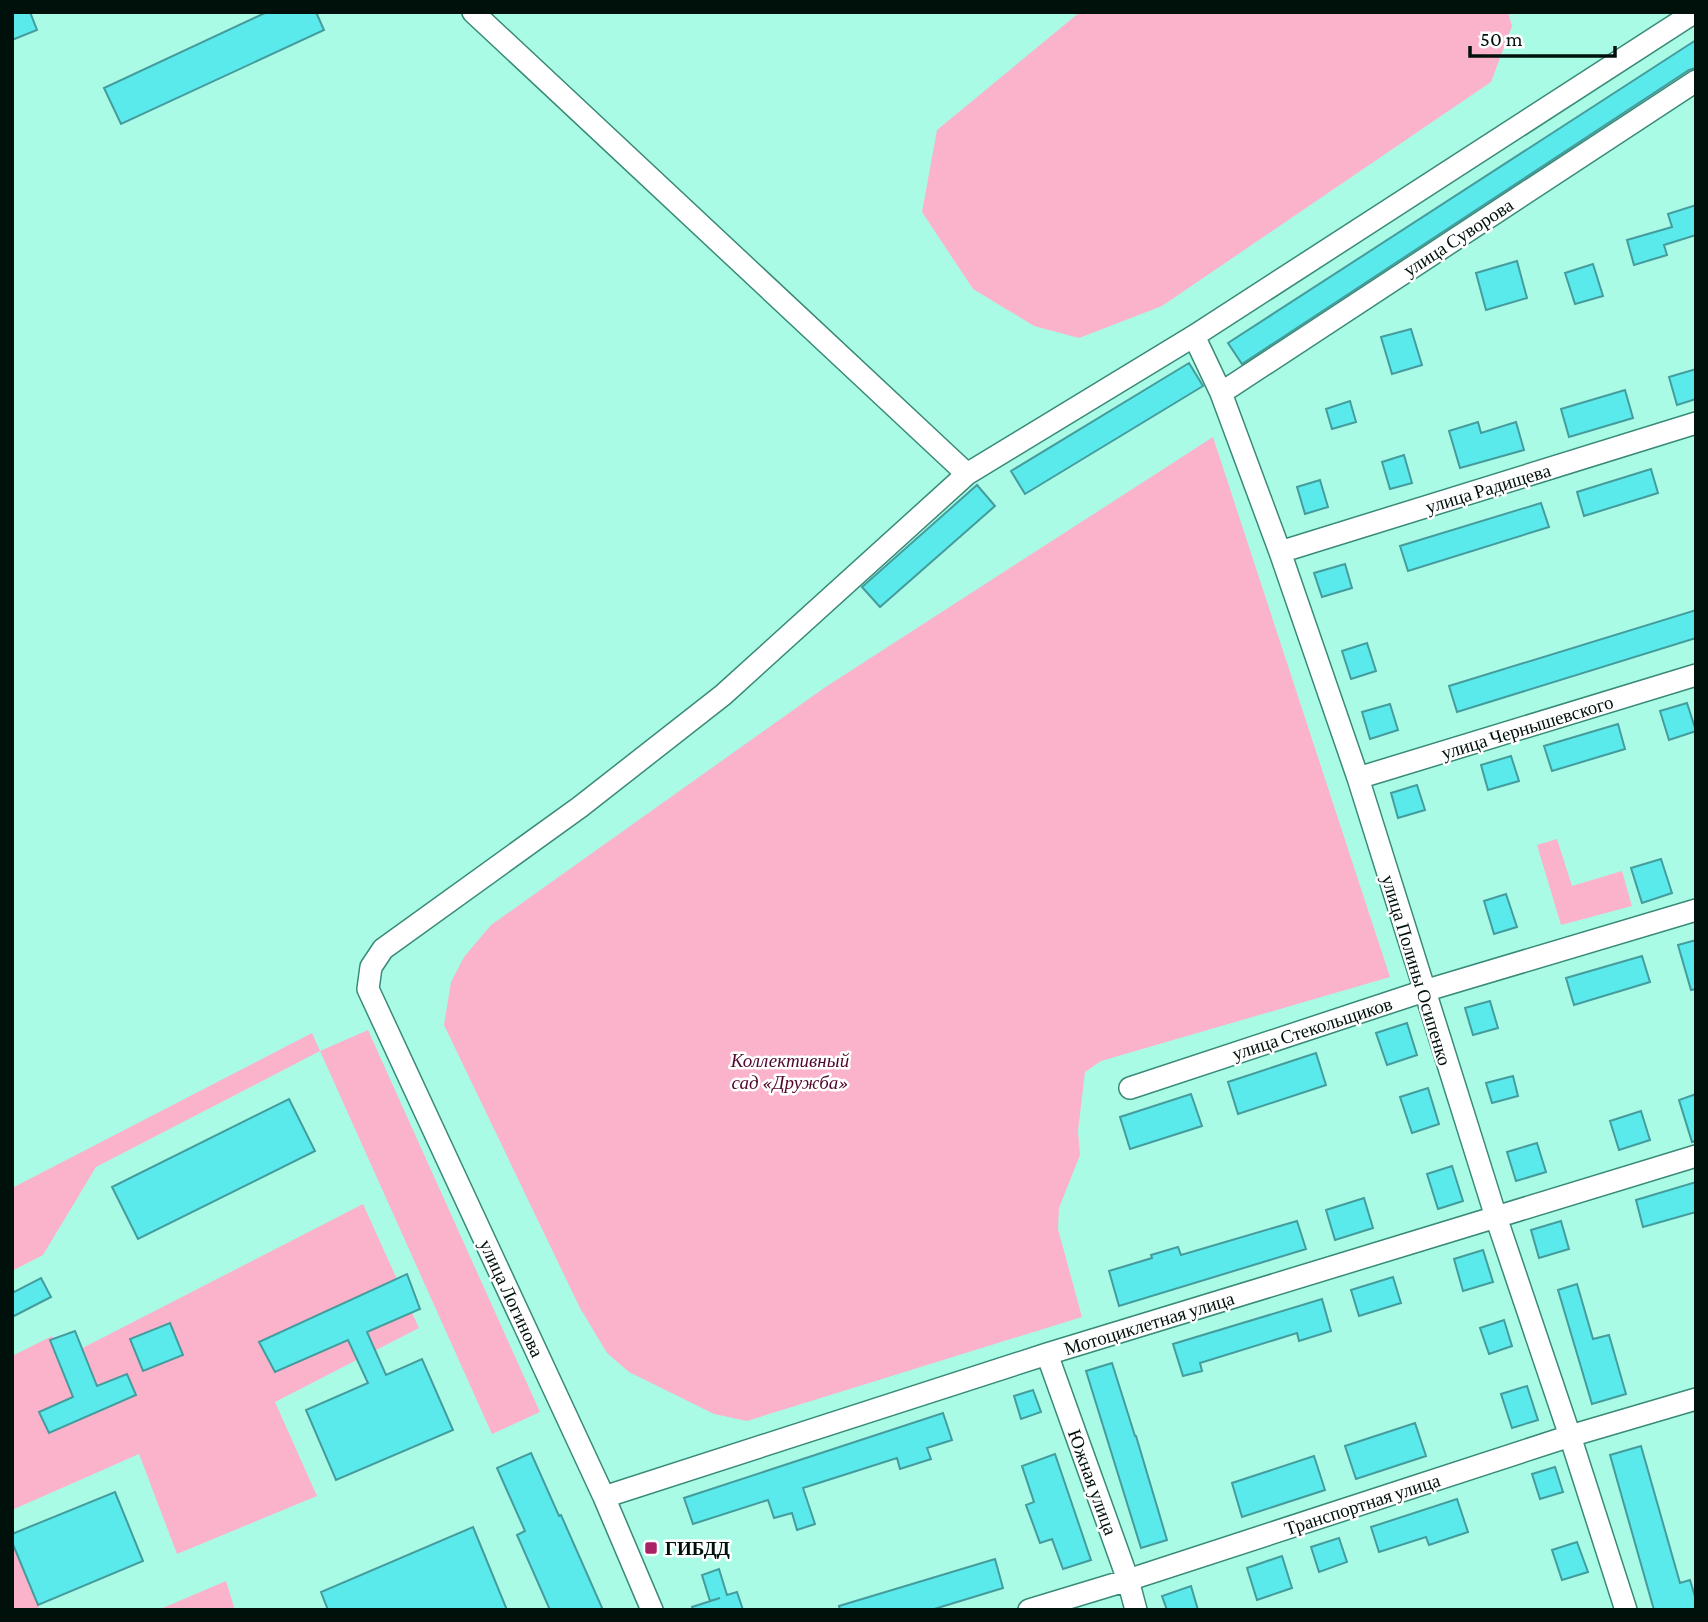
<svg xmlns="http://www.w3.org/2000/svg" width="1708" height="1622" viewBox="0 0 1708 1622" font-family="'Crimson Pro',serif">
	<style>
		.green { fill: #fbb3cc }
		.building { fill: #5aeaec; stroke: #449c9d; stroke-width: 2 }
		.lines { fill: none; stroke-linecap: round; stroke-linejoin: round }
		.minor-casing { stroke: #398a78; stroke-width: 24 }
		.minor { stroke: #fff; stroke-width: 21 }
		.poi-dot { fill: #aa2165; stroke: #fff; stroke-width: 2.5 }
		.labels { text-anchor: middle; stroke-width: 5; stroke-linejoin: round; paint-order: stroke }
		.street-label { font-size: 19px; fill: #00110c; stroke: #fff }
		.park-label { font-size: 19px; font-style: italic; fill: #51072d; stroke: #fff }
		.poi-label { font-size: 19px; font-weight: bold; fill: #00110c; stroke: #fff; text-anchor: start }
	</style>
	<rect width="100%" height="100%" fill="#aafbe6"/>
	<!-- green -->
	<path class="green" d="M1080 12H1508L1512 26 1491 82 1162 306 1079 338 1034 326 973 289 922 212 937 130Z
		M1213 437 1390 977 1101 1061 1085 1072 1078 1131 1080 1155 1059 1208 1058 1229 1082 1317 747 1421 714 1414 629 1372 607 1353 580 1308 444 1025 451 982 464 957 491 925 824 688Z
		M1557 839 1572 886 1622 871 1632 906 1561 925 1537 845Z
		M368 1030 540 1412 492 1434 320 1051 96 1167 43 1255 12 1271V1188L312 1033 320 1051Z
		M363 1204 419 1328 275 1402 317 1496 177 1554 139 1454 12 1510V1356L52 1336 63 1358Z
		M12 1544 40 1610H12Z
		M226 1581 235 1610H158Z"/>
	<!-- building -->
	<path class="building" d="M12 12H30L37 30 12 40Z
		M267 12H316L324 30 121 124 104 88Z
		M1696 40V68L1689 70 1242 364 1228 343Z
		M1696 205V235L1664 245 1667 255 1634 265 1627 240 1672 227 1668 214Z
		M1517 261 1527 298 1486 310 1476 273Z
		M1593 264 1603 296 1575 304 1565 273Z
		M1411 329 1422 365 1392 374 1381 337Z
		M1189 363 1203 386 1025 494 1011 471Z
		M1696 369V399L1677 405 1669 377Z
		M1625 390 1633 418 1569 437 1561 409Z
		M1350 401 1356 422 1332 429 1326 409Z
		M1478 422 1481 433 1516 422 1524 450 1460 468 1449 431Z
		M1404 455 1412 483 1390 489 1382 462Z
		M1651 469 1658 493 1584 516 1577 492Z
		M1320 480 1328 507 1305 514 1297 487Z
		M977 485 995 506 880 607 862 587Z
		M1541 503 1549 527 1408 571 1400 546Z
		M1345 564 1352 588 1322 597 1314 573Z
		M1696 610V638L1457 712 1449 686Z
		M1367 643 1376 671 1351 679 1342 651Z
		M1687 703 1696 731 1669 740 1660 711Z
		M1390 704 1398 730 1370 739 1362 712Z
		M1618 724 1625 749 1552 771 1544 746Z
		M1511 756 1519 781 1488 790 1481 765Z
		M1417 785 1425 810 1398 818 1391 793Z
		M1661 859 1672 893 1642 903 1631 868Z
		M1506 894 1517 927 1494 934 1484 901Z
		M1696 940V989L1691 990 1678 945Z
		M1642 956 1650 982 1574 1005 1566 978Z
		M1490 1001 1498 1028 1473 1035 1465 1008Z
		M1407 1023 1417 1055 1387 1065 1376 1033Z
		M1316 1053 1326 1085 1238 1114 1228 1082Z
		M1513 1076 1518 1096 1492 1103 1486 1083Z
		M1428 1088 1439 1124 1412 1133 1400 1097Z
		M1191 1094 1202 1126 1130 1149 1120 1117Z
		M1696 1094V1141L1692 1142 1679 1100Z
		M289 1099 315 1151 138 1239 112 1187Z
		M1641 1111 1650 1140 1619 1150 1610 1121Z
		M1537 1143 1546 1172 1516 1181 1507 1152Z
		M1452 1166 1463 1201 1438 1209 1427 1174Z
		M1696 1182V1212L1643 1227 1636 1200Z
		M1364 1198 1373 1228 1335 1240 1326 1210Z
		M1297 1221 1306 1249 1119 1306 1109 1271 1152 1258 1151 1255 1178 1247 1181 1255Z
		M1561 1221 1569 1249 1539 1258 1531 1230Z
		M1483 1250 1493 1282 1463 1291 1454 1259Z
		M407 1274 420 1309 367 1332 386 1375 422 1359 453 1430 336 1480 306 1410 368 1383 348 1340 275 1372 259 1342Z
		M1393 1277 1401 1303 1359 1316 1351 1290Z
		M41 1278 51 1297 12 1317V1293Z
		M1577 1284 1593 1339 1609 1335 1626 1394 1592 1404 1558 1290Z
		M1322 1299 1331 1331 1299 1341 1297 1333 1200 1363 1202 1371 1183 1376 1173 1344Z
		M1504 1320 1512 1346 1489 1354 1480 1328Z
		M170 1323 183 1355 143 1371 130 1339Z
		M75 1331 97 1386 127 1374 136 1395 49 1433 39 1412 73 1397 50 1340Z
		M1112 1363 1135 1436H1136L1167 1540 1141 1548 1086 1371Z
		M1527 1386 1538 1420 1512 1428 1501 1394Z
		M1033 1390 1041 1412 1021 1419 1014 1396Z
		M943 1413 952 1440 927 1448 931 1459 900 1469 897 1458 803 1488 815 1524 797 1530 792 1513 774 1518 768 1500 693 1524 684 1498Z
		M1415 1423 1426 1456 1356 1479 1345 1446Z
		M1641 1446 1680 1583 1690 1580 1696 1600V1610H1654L1610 1455Z
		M531 1453 559 1516 561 1515 603 1610H550L517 1535 525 1531 497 1468Z
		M1055 1454 1091 1560 1063 1569 1052 1539 1040 1543 1026 1505 1034 1502 1022 1466Z
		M1314 1456 1325 1490 1242 1517 1232 1483Z
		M1555 1467 1563 1492 1540 1499 1532 1474Z
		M115 1492 143 1561 38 1605 12 1542V1534Z
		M1457 1499 1468 1532 1429 1545 1426 1537 1379 1552 1371 1527Z
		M473 1527 507 1610H328L321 1592Z
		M1339 1538 1347 1562 1319 1572 1311 1547Z
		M1577 1542 1588 1572 1562 1580 1552 1550Z
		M1282 1556 1292 1588 1257 1600 1247 1568Z
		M995 1559 1003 1588 931 1610H840L839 1606Z
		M719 1569 727 1595 737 1592 743 1610H693L692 1607 720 1598 710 1601 702 1575Z
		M1191 1586 1198 1610H1167L1162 1596Z"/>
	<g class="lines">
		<defs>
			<path id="minor" d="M473 12 967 474
				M1194 336 1221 393 1280 552 1358 778 1496 1217 1570 1436 1626 1610
				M1221 393 1696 81
				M1280 552 1696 423
				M1358 778 1696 675
				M1130 1088 1424 991 1696 910
				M1047 1354 1128 1580 1136 1610
				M604 1497 1047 1354 1696 1156
				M652 1610 604 1497 368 989 371 967 383 949 580 807 723 695 967 474 1194 336 1695 12
				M1029 1610 1128 1580 1570 1436 1696 1399"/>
		</defs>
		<!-- minor casing -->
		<use href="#minor" class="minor-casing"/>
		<!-- minor -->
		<use href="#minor" class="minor"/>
	</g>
	<!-- markers -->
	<rect class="poi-dot" x="644" y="1541" width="14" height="14" rx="3.5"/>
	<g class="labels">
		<!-- street labels -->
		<g class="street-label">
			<text transform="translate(1458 237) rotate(-33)" y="7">улица Суворова</text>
			<text transform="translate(1488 488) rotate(-17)" y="7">улица Радищева</text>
			<text transform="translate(1527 727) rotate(-17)" y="7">улица Чернышевского</text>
			<text transform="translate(1417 970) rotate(73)" y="7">улица Полины Осипенко</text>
			<text transform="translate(1312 1028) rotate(-18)" y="7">улица Стекольщиков</text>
			<text transform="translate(512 1298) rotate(65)" y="7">улица Логинова</text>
			<text transform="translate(1149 1323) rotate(-17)" y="7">Мотоциклетная улица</text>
			<text transform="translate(1093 1482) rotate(70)" y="7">Южная улица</text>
			<text transform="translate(1362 1504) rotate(-18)" y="7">Транспортная улица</text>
		</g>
		<!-- park labels -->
		<g class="park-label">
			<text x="790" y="1067">Коллективный<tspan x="790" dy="22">сад «Дружба»</tspan></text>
		</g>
		<!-- poi labels -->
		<g class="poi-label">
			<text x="665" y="1555">ГИБДД</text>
		</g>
	</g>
	<!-- border -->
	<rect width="1708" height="1622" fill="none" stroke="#00110c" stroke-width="28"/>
	<!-- scale -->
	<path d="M1470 46v10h145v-10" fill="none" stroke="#00110c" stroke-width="3.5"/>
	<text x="1480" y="46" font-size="21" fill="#00110c" stroke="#ffffff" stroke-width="5" paint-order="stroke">50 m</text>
</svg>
